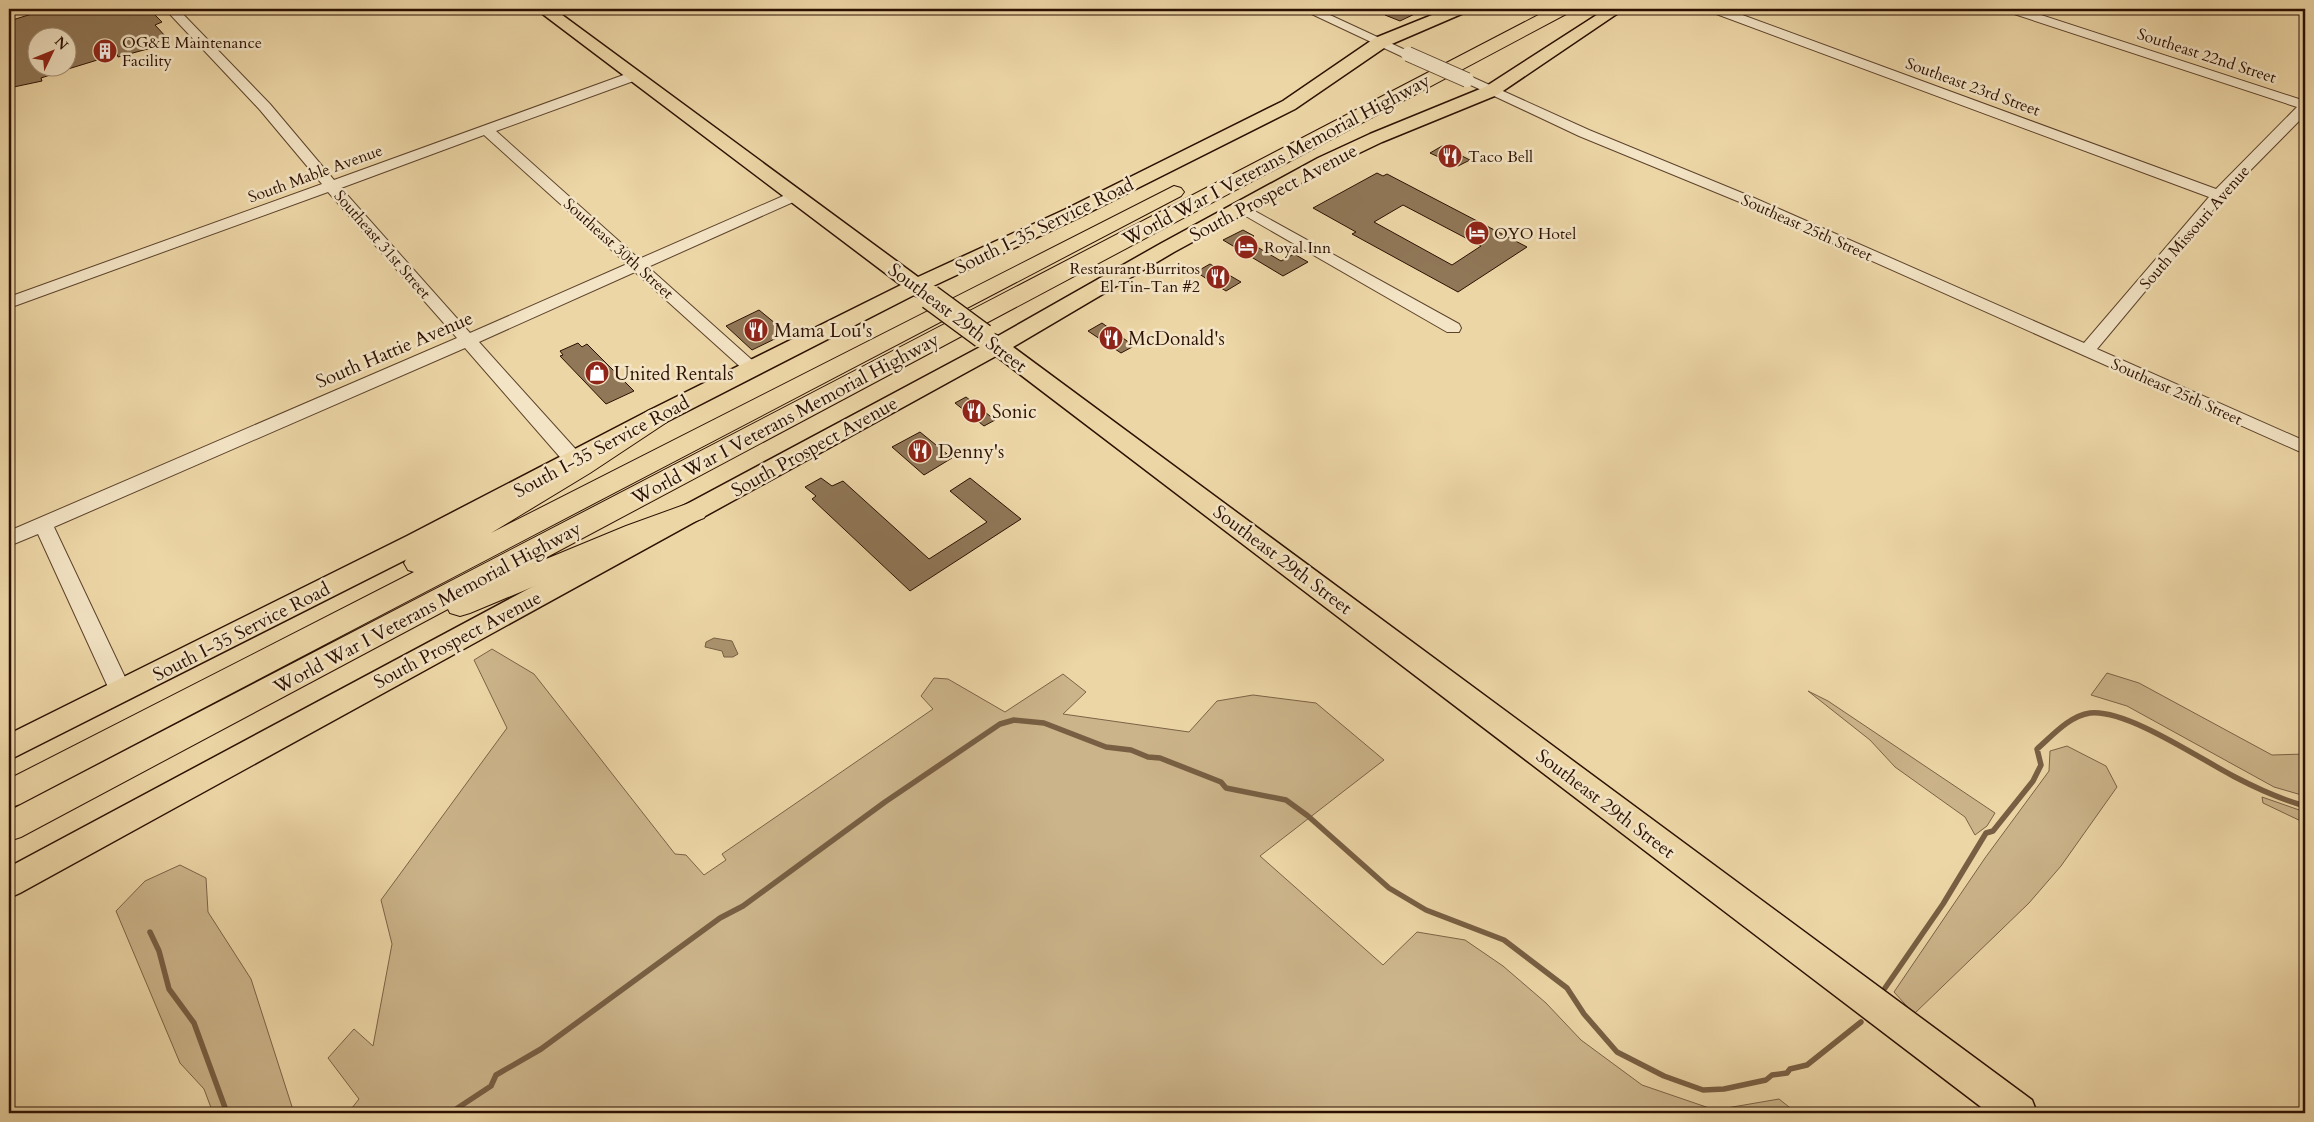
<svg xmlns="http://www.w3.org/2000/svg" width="2314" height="1122" viewBox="0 0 2314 1122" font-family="Cardo,serif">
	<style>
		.green { fill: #ccb48a; stroke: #7c6246 }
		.water { fill: #ab936e; stroke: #785f43 }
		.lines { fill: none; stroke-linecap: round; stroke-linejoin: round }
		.stream { stroke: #785f43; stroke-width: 5.5 }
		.building { fill: #907757; stroke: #2c1002; fill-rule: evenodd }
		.minor-casing { stroke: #5c422b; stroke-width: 2 }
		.major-casing { stroke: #2c1002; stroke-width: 3 }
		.highway-casing { stroke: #2c1002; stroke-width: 2 }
		.minor { fill: #f3e4c5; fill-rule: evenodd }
		.major { fill: #edd6a6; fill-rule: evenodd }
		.highway { fill: #edd6a6; fill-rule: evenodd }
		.minor-bridge-casing { stroke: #5c422b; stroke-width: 16; stroke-linecap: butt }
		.major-bridge-casing { stroke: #2c1002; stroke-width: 27; stroke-linecap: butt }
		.minor-bridge { stroke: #f3e4c5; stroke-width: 14 }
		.major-bridge { stroke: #edd6a6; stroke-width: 24 }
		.labels { text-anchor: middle; stroke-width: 5; stroke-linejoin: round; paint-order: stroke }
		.far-poi-label { font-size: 16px; fill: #2c1002; stroke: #f3e4c5; text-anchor: start }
		.far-street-label { font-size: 16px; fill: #2c1002; stroke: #f3e4c5 }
		.street-label { font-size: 19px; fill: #2c1002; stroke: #f3e4c5 }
		.poi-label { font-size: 19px; fill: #2c1002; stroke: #f3e4c5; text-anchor: start }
	</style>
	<rect width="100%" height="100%" fill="#edd6a6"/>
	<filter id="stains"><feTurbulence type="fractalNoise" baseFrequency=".004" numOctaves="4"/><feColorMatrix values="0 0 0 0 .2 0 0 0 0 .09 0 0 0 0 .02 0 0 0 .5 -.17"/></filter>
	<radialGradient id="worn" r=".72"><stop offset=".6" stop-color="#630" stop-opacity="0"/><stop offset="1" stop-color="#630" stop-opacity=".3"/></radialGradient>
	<!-- green -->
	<path class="green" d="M492 649 534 674 675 854 686 855 704 875 726 860 722 854 933 709 921 696 934 678 948 679 1005 712 1063 674 1086 692 1063 714 1189 732 1217 701 1253 695 1316 703 1384 760 1260 856 1383 965 1417 932 1465 940 1503 966 1546 1003 1581 1040 1642 1085 1715 1110 1779 1099 1794 1111 1788 1113H348L359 1099 328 1058 354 1029 373 1046 392 944 381 900 507 728 474 660Z
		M2107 673 2139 683 2272 755 2305 754V796L2274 787 2127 706 2091 695Z
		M1808 691 1828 701 1995 813 1987 826 1975 835 1965 817 1895 767 1870 740Z
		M2067 746 2106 766 2117 787 2061 866 2029 903 1914 1014 1894 992 1985 858 2049 771 2050 751Z
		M2262 797 2305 812V823L2263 803Z
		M180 865 206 878 208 912 251 979 294 1113H213L204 1089 180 1063 116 911 145 881Z"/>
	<!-- water -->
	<path class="water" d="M714 638 732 641 738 654 733 657H724L722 651 705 647 706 642Z"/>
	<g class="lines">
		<!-- stream -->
		<path class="stream" d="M150 932 159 951 169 989 194 1023 227 1113
			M1885 988 1943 904 1986 833 1993 831 2033 781 2041 765 2037 749C2052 736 2069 716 2090 713 2127 709 2200 759 2235 777 2258 789 2280 799 2305 806
			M450 1113 491 1086 496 1075 541 1049 720 918 743 906 885 802 1000 724 1014 720 1044 723 1106 747 1131 750 1148 757 1160 758 1221 782 1226 788 1286 800 1308 816 1389 888 1426 910 1504 940 1567 988 1584 1014 1617 1052 1664 1076 1703 1090 1724 1089 1766 1080 1772 1075 1787 1073 1790 1069 1807 1065 1861 1022"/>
	</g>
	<!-- building -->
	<path class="building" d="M48 9H149L162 22 155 25 167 38 155 47 118 57 117 54 68 69V38H38V68H64L65 70 41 78 42 81 9 88V21Z
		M1397 9H1425L1400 21 1385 15Z
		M1442 146 1470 160 1458 166 1430 153Z
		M1377 173 1383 176 1387 174 1527 247 1458 292 1352 234 1356 232 1313 208ZM1403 205 1481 246 1452 265 1374 222Z
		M1243 230 1254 236 1247 241 1281 261 1294 254 1308 262 1283 276 1223 240Z
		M1210 264 1241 282 1226 291 1196 272Z
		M759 310 787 333 752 350 726 326Z
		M1102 323 1134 346 1121 353 1088 331Z
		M578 343 582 347 587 344 634 391 606 404 560 356 563 355 560 351Z
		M966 397 995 420 984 426 955 403Z
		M920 432 952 458 924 475 892 447Z
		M821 478 832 486 843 481 929 559 987 522 950 491 970 478 1021 519 910 591 812 499 816 496 805 487Z"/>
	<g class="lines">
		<defs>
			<path id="minor" d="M9 9H25L23 12 9 15Z
				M165 9H178L270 104 334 180 629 73H639L641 76 639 79 496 131 639 259 790 193H800L802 196 800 199 648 267 761 368 758 372H746L635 272 479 342 580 454 582 459 580 464 573 465 566 464 465 348 54 527 132 692 129 698 121 701 113 698 38 534 9 546V531L457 338 328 192 9 308V297L322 184 260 110ZM484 135 627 264 470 333 341 188Z
				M1301 9H1317L1414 54 1408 58 1403 57Z
				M1709 9H1726L2216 189 2297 107 2008 12 2006 9H2023L2305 101V115L2223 198 2097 349 2305 441V454L1742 203 1579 136 1460 80 1462 77H1472L1589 130 1752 197 2084 343 2209 197 1711 12Z
				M1242 204 1459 324 1461 328 1459 332H1447L1237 211 1235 208 1237 205Z"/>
			<path id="major" d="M536 9H554L918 277 1064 210 1283 101 1375 38 1447 9H1468L1466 12 1387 46 1295 109 1078 218 931 287 939 295 936 300 928 301 914 295 666 422 425 550 9 760V734L407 536 650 410 901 285Z
				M1606 9H1624L1497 95 1382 142 1332 166 1174 252 1013 347 2032 1100 2037 1113H1989L996 356 20 893 9 898V867L982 346 975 338 978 333 986 331 998 336 1160 244 1318 158 1370 134 1485 87Z"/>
			<path id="highway" d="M1550 9H1570L1568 13 534 564 626 526 695 501 704 504 708 511 704 518 645 540 470 613 460 616 450 613 448 609 21 837 9 841V811Z
				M1605 9H1622C1618 16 1614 16 1606 15L1604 11Z
				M1174 186 1181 188 1184 192 1181 196 20 804 9 808V779L414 572 408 570 404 563 408 556 572 461 649 410 658 408 667 410 670 416 667 422 590 473 491 533Z"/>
		</defs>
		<!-- minor casing -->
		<use href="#minor" class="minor-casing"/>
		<!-- major casing -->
		<use href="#major" class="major-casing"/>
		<!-- highway casing -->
		<use href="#highway" class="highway-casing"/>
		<!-- minor -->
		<use href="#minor" class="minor"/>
		<!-- major -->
		<use href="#major" class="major"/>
		<!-- highway -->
		<use href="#highway" class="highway"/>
		<defs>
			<path id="minor-bridge" d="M1408 54 1467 80"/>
			<path id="major-bridge" d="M930 297 983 336"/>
		</defs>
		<!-- minor-bridge casing -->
		<use href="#minor-bridge" class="minor-bridge-casing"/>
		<!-- major-bridge casing -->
		<use href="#major-bridge" class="major-bridge-casing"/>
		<!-- minor-bridge -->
		<use href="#minor-bridge" class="minor-bridge"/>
		<!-- major-bridge -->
		<use href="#major-bridge" class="major-bridge"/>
	</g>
	<!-- icons -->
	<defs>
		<symbol id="building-disc" viewBox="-11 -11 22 22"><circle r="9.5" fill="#8f2418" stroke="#f3e4c5"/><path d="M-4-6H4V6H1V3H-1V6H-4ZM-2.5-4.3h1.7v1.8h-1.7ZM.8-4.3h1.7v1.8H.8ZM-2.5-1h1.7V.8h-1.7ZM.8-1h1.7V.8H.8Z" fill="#fff"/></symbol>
		<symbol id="restaurant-disc" viewBox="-11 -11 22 22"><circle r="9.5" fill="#8f2418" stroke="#f3e4c5"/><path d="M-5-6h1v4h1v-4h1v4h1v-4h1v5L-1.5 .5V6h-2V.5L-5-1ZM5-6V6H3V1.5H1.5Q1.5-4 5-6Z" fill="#fff"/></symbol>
		<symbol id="hotel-disc" viewBox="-11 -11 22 22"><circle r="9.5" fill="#8f2418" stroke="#f3e4c5"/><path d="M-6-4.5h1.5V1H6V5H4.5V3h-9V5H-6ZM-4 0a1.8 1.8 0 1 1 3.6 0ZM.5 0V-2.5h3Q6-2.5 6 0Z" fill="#fff"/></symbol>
		<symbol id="shop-disc" viewBox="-11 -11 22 22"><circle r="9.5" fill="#8f2418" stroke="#f3e4c5"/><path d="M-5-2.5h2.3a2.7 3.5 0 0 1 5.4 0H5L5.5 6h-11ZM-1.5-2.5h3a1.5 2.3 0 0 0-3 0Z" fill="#fff"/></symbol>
	</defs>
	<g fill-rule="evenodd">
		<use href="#building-disc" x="91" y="37" width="28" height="28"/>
		<use href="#restaurant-disc" x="1436" y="142" width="28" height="28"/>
		<use href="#hotel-disc" x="1463" y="219" width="28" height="28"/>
		<use href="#hotel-disc" x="1232" y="233" width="28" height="28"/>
		<use href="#restaurant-disc" x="1204" y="263" width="28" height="28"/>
		<use href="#restaurant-disc" x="742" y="316" width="28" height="28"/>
		<use href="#restaurant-disc" x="1097" y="324" width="28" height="28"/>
		<use href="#shop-disc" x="583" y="359" width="28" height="28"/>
		<use href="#restaurant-disc" x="960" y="397" width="28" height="28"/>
		<use href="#restaurant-disc" x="906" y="437" width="28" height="28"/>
	</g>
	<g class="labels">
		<!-- far-poi labels -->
		<g class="far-poi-label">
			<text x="122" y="48">OG&amp;E Maintenance<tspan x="122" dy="18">Facility</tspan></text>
			<text x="1468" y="162">Taco Bell</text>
			<text x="1494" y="239">OYO Hotel</text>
			<text x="1264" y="253">Royal Inn</text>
			<text x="1200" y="274" text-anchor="end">Restaurant Burritos<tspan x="1200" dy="18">El Tin-Tan #2</tspan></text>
		</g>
		<!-- far-street labels -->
		<g class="far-street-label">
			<text transform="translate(2207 55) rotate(18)" y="6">Southeast 22nd Street</text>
			<text transform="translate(1973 86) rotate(20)" y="6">Southeast 23rd Street</text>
			<text transform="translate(315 173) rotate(-20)" y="6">South Mable Avenue</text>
			<text transform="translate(1807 227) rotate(24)" y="6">Southeast 25th Street</text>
			<text transform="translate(2194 227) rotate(-49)" y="6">South Missouri Avenue</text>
			<text transform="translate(383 244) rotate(49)" y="6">Southeast 31st Street</text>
			<text transform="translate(619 248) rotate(42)" y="6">Southeast 30th Street</text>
			<text transform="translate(2177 391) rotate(24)" y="6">Southeast 25th Street</text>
		</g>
		<!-- street labels -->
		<g class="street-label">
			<text transform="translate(1276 159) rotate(-28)" y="7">World War I Veterans Memorial Highway</text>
			<text transform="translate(1273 192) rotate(-28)" y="7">South Prospect Avenue</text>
			<text transform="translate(1044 225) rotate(-26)" y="7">South I-35 Service Road</text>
			<text transform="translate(958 317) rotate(37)" y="7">Southeast 29th Street</text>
			<text transform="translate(394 349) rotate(-23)" y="7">South Hattie Avenue</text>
			<text transform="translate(785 418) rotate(-28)" y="7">World War I Veterans Memorial Highway</text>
			<text transform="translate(601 446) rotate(-28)" y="7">South I-35 Service Road</text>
			<text transform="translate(814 446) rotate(-29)" y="7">South Prospect Avenue</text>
			<text transform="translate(1283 559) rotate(37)" y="7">Southeast 29th Street</text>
			<text transform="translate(427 607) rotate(-28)" y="7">World War I Veterans Memorial Highway</text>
			<text transform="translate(241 631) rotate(-27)" y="7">South I-35 Service Road</text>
			<text transform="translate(457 639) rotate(-28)" y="7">South Prospect Avenue</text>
			<text transform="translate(1606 803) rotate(37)" y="7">Southeast 29th Street</text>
		</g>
		<!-- poi labels -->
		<g class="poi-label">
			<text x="774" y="337">Mama Lou's</text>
			<text x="1128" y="345">McDonald's</text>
			<text x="614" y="380">United Rentals</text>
			<text x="992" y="418">Sonic</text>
			<text x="938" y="458">Denny's</text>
		</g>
	</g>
	<!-- margin -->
	<rect width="2314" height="1122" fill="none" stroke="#edd6a6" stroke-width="30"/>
	<rect x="10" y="10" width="2294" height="1102" fill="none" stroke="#2c1002" stroke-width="2.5"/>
	<rect x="15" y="15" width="2284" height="1092" fill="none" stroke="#2c1002"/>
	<!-- north arrow -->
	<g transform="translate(52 52) rotate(47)"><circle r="24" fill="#f3e4c5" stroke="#a38f77"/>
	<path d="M0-4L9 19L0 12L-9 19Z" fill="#8f2418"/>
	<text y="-8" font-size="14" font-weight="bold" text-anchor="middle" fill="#2c1002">N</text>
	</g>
	<rect width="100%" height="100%" filter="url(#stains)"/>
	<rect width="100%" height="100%" fill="url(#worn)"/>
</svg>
